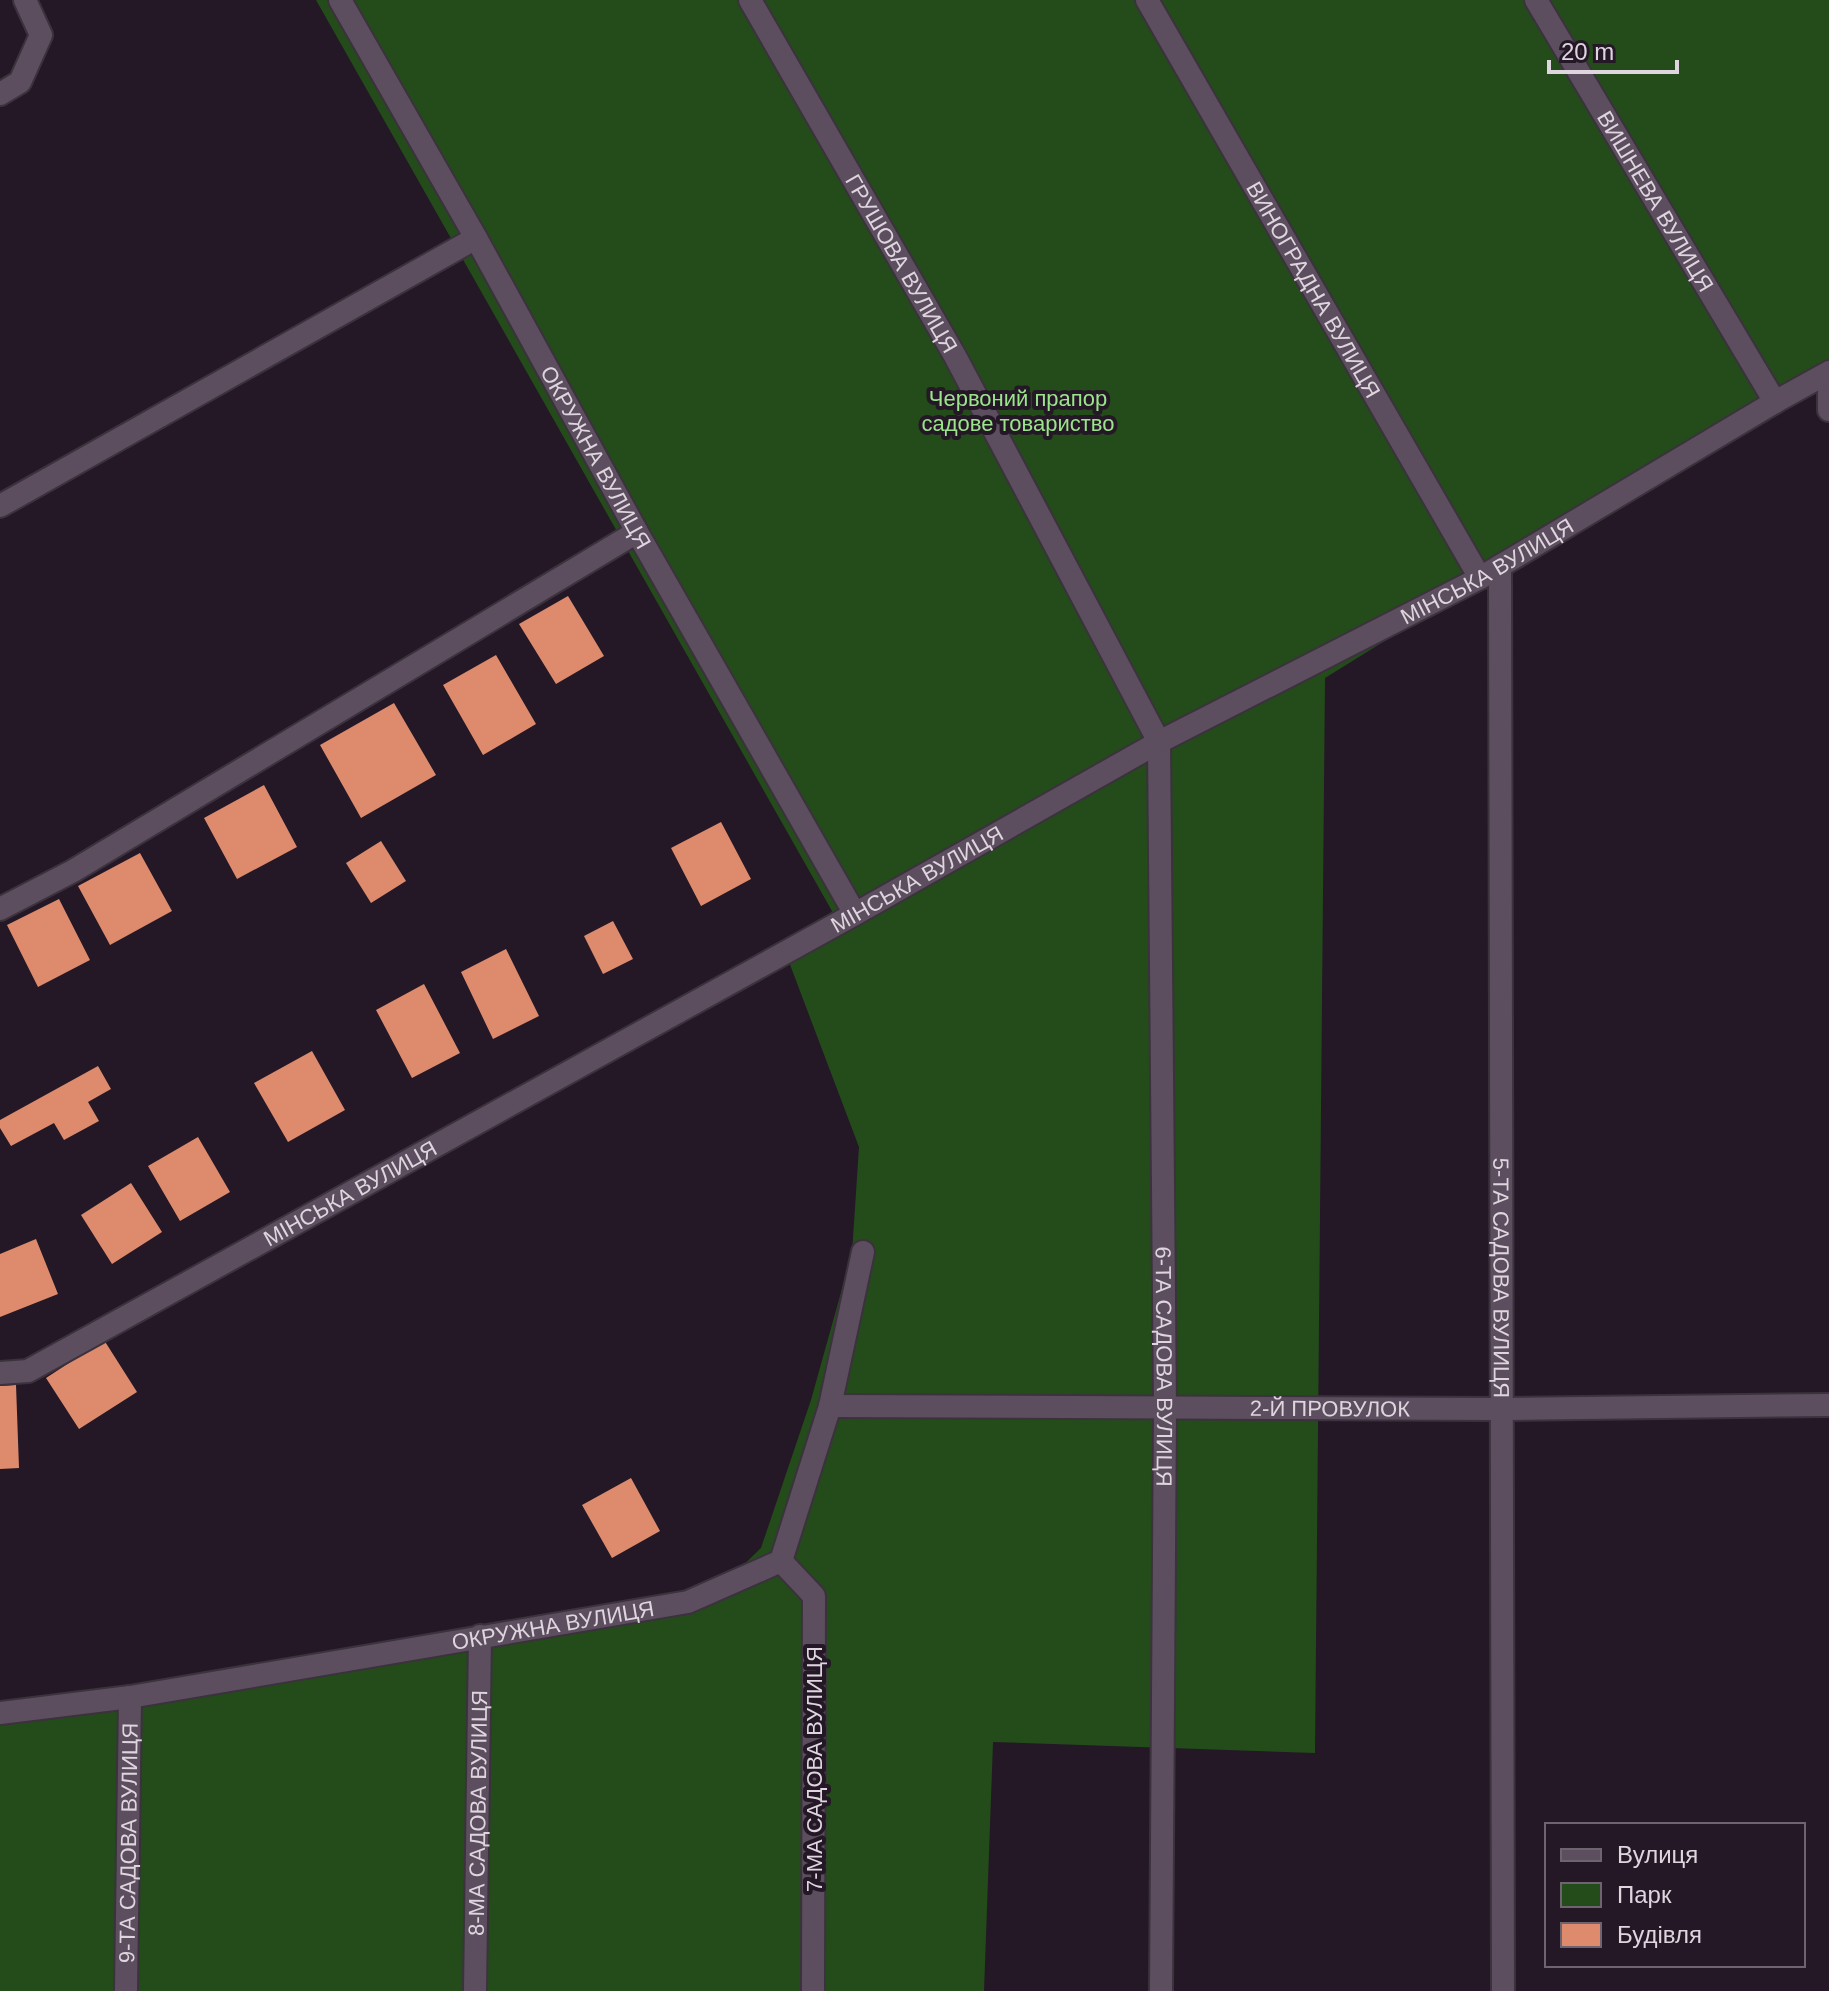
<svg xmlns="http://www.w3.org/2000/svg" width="1829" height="1991" viewBox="0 0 1829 1991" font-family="Helvetica,sans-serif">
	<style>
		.green { fill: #244c1b }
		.building { fill: #de8b6d }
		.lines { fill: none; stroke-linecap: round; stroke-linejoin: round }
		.service-casing { stroke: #3b323d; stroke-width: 26 }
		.minor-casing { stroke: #3b323d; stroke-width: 26 }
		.service { stroke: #5c4e5e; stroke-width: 22 }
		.minor { stroke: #5c4e5e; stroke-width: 22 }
		.labels { text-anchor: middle; stroke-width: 8; stroke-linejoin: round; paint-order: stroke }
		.street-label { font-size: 22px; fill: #ded5df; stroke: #241826 }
		.park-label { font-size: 22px; fill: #9be48b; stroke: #241826 }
	</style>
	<rect width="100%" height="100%" fill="#241826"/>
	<!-- green -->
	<path class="green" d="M316 0H1829V365L1325 678 1315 1753 993 1742 984 1991H0V1705L141 1689 685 1595 733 1575 761 1548 811 1400 852 1253 859 1147 789 962 832 911Z"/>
	<!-- building -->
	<path class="building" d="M568 596 604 656 556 684 519 624Z
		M496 655 536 724 483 755 443 685Z
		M394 703 436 775 361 818 320 745Z
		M264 785 297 847 237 879 204 818Z
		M721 822 751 879 701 906 671 848Z
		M381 841 406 881 371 903 346 863Z
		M140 853 172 911 110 945 78 886Z
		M59 899 90 960 38 987 7 925Z
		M613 921 633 959 603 974 584 936Z
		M506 949 539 1016 493 1039 461 972Z
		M424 984 460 1053 412 1078 376 1010Z
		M312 1051 345 1110 288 1142 254 1083Z
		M98 1066 111 1089 88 1102 99 1121 64 1140 54 1123 11 1146 0 1128V1120Z
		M198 1137 230 1192 180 1221 148 1166Z
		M131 1183 162 1232 112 1264 81 1215Z
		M36 1239 58 1294 0 1317V1254Z
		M104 1340 137 1392 79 1429 46 1378Z
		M16 1385 19 1468 0 1469V1386Z
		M631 1478 660 1531 612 1558 582 1505Z"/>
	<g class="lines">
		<defs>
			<path id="service" d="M0 94 20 82 41 35 25 0
				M0 506 476 238
				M0 909 73 871 637 532"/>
			<g id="minor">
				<path id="s1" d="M340 0 476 238 637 532 855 914"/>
				<path id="s2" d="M750 0 955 356 1159 742 1165 1409 1161 1991"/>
				<path id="s3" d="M1147 0 1480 578"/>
				<path id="s4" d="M1536 0 1775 402"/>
				<path d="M1829 373V410"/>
				<path id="s5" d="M1500 566 1503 1991"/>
				<path id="s6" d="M0 1373 28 1371 855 914 1159 742 1480 578 1775 402 1829 372"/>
				<path id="s7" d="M830 1406 1502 1409 1829 1405"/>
				<path d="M781 1561 814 1596 813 1991"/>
				<path id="s8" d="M0 1713 130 1697 688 1602 781 1561 830 1406 863 1252"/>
				<path id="s9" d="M126 1991 130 1697"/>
				<path id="s10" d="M475 1991 480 1636"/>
			</g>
		</defs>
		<!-- service casing -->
		<use href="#service" class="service-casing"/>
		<!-- minor casing -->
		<use href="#minor" class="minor-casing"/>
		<!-- service -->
		<use href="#service" class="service"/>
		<!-- minor -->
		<use href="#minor" class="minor"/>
	</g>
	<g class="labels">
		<!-- street labels -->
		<g class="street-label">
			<text dy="8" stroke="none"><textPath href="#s4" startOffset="234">ВИШНЕВА ВУЛИЦЯ</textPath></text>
			<text dy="8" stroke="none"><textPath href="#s2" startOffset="304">ГРУШОВА ВУЛИЦЯ</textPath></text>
			<text dy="8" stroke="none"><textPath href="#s3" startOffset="334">ВИНОГРАДНА ВУЛИЦЯ</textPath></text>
			<text dy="8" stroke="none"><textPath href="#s1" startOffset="524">ОКРУЖНА ВУЛИЦЯ</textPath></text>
			<text dy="8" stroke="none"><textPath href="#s6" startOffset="1692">МІНСЬКА ВУЛИЦЯ</textPath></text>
			<text dy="8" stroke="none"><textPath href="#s6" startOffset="1044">МІНСЬКА ВУЛИЦЯ</textPath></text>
			<text dy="8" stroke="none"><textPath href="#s6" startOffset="396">МІНСЬКА ВУЛИЦЯ</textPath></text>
			<text dy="8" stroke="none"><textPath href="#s5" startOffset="712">5-ТА САДОВА ВУЛИЦЯ</textPath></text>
			<text dy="8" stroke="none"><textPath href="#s2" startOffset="1472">6-ТА САДОВА ВУЛИЦЯ</textPath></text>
			<text dy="8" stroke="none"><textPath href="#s7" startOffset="500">2-Й ПРОВУЛОК</textPath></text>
			<text dy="8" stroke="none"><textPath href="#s8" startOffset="560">ОКРУЖНА ВУЛИЦЯ</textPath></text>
			<text transform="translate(814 1769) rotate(-90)" y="8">7-МА САДОВА ВУЛИЦЯ</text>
			<text dy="8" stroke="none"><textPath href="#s10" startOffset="178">8-МА САДОВА ВУЛИЦЯ</textPath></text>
			<text dy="8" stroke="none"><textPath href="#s9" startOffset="148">9-ТА САДОВА ВУЛИЦЯ</textPath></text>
		</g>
		<!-- park labels -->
		<g class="park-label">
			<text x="1018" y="406">Червоний прапор<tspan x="1018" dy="25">садове товариство</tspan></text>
		</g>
	</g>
	<!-- legend -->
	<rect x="1545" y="1823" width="260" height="144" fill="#241826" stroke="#6e6470" stroke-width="2"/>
	<rect x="1561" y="1849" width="40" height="12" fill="#5c4e5e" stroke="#6e6470" stroke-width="2"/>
	<text x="1617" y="1863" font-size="24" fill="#ded5df">Вулиця</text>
	<rect x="1561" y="1883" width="40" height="24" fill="#244c1b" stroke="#6e6470" stroke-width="2"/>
	<text x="1617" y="1903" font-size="24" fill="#ded5df">Парк</text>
	<rect x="1561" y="1923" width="40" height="24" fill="#de8b6d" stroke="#6e6470" stroke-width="2"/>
	<text x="1617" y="1943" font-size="24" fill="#ded5df">Будівля</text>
	<!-- scale -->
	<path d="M1549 60v12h128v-12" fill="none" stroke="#ded5df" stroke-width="4"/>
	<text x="1561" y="60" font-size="24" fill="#ded5df" stroke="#241826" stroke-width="6" paint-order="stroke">20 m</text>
</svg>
